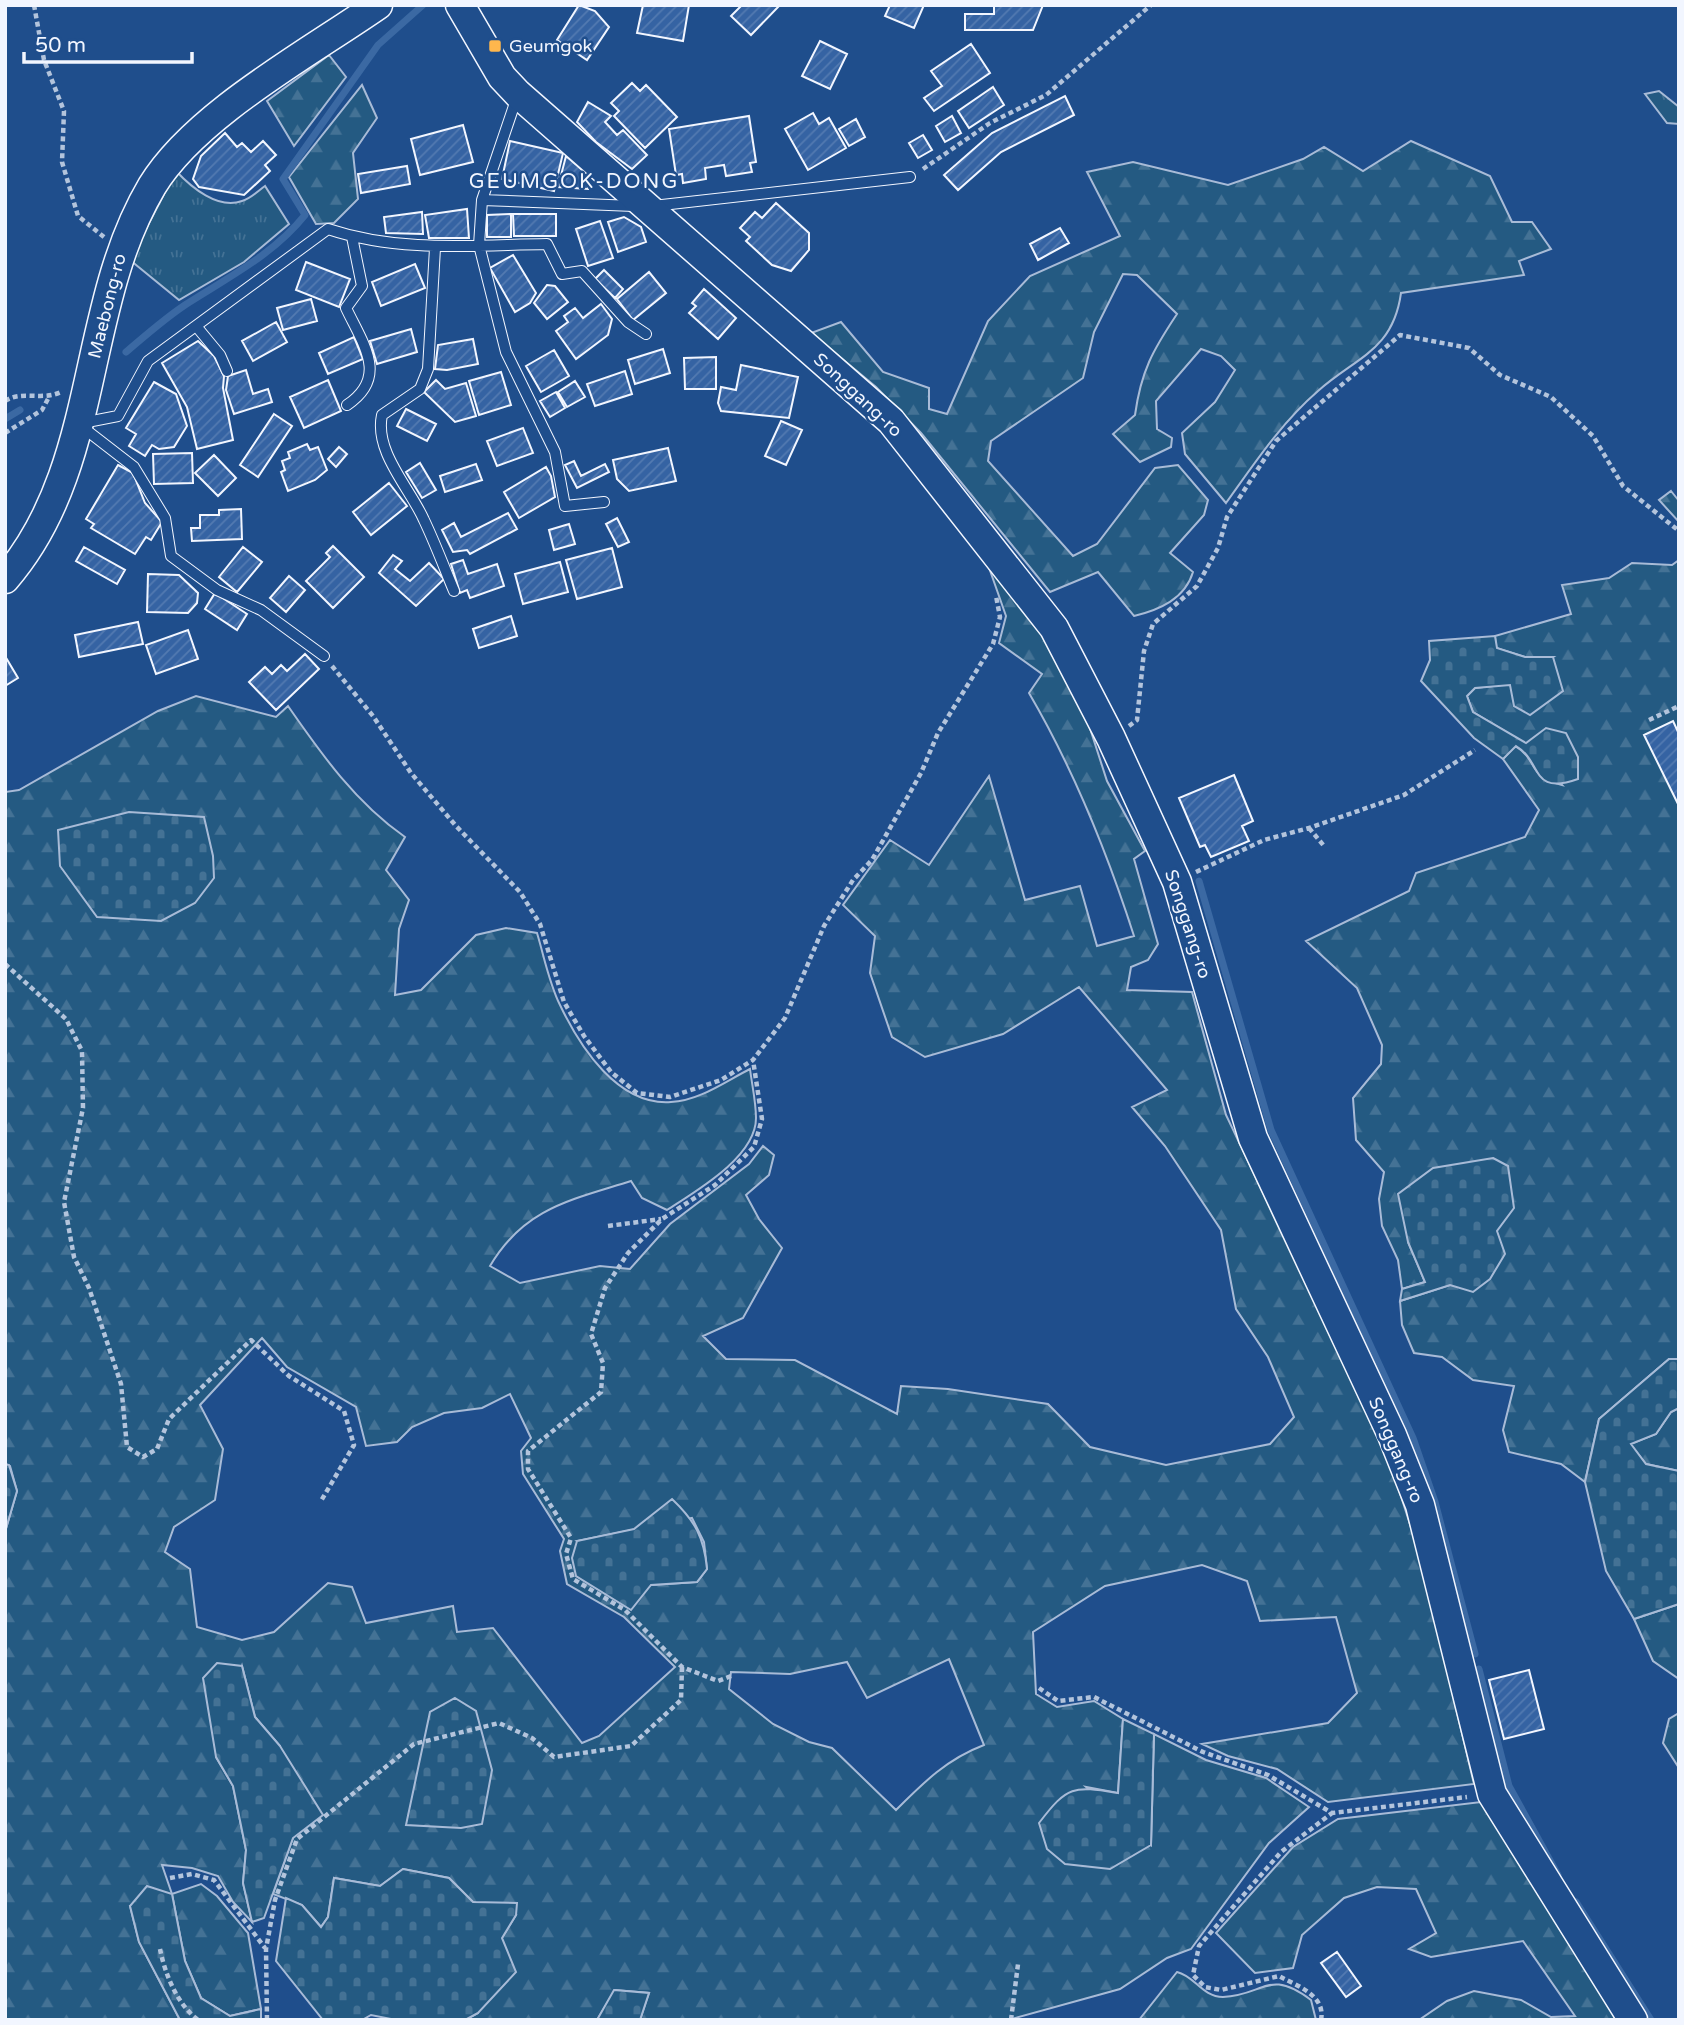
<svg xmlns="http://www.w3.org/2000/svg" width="1684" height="2025" viewBox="0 0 1684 2025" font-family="'Varela Round',sans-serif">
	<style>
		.grass { fill: url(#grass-tufts); stroke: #a8bbd7; stroke-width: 2 }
		.forest { fill: url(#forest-firs); stroke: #a8bbd7; stroke-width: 2; fill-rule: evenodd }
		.cemetery { fill: url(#cemetery-stones); stroke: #a8bbd7; stroke-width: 2 }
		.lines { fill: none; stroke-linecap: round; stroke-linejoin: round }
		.stream { stroke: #3b69a3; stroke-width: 7 }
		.building { fill: url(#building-hatch); stroke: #f2f6ff; stroke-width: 2 }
		.lane-casing { stroke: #f2f6ff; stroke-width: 12 }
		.secondary-casing { stroke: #f2f6ff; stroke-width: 31 }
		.path { stroke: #b3c4dc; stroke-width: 4.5; stroke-dasharray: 5 3.5; stroke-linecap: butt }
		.lane { stroke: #1f4e8c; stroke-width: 10 }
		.secondary { stroke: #1f4e8c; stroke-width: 28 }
		.poi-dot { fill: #ffb74d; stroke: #1f4e8c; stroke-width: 2.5 }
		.labels { text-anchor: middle; stroke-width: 5; stroke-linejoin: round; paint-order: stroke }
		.poi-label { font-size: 18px; fill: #f2f6ff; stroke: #1f4e8c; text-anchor: start }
		.street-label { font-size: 18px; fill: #f2f6ff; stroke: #1f4e8c }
		.quarter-label { font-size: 21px; letter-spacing: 2px; fill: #f2f6ff; stroke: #1f4e8c }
	</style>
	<defs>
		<pattern id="grass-tufts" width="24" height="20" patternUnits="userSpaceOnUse" patternTransform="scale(1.75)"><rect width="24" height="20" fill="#245a82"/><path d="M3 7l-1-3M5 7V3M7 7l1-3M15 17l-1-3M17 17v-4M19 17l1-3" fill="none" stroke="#447295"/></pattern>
		<pattern id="forest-firs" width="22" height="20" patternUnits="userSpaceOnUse" patternTransform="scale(1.75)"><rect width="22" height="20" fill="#245a82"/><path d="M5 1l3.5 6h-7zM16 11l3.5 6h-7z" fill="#447295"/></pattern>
		<pattern id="cemetery-stones" width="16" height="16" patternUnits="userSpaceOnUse" patternTransform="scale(1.75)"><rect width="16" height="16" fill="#245a82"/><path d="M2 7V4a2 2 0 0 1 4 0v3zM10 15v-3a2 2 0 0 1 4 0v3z" fill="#447295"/></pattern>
		<pattern id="building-hatch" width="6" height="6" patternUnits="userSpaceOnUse" patternTransform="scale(1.75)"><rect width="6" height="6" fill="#3563a3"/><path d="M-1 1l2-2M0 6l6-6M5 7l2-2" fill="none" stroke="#537ab1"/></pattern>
	</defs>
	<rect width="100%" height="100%" fill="#1f4e8c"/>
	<!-- grass -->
	<path class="grass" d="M1659 91 1679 107V124L1667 123 1645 94Z
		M176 171C191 187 218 210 242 201 250 199 258 191 265 186L289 224 244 262 179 300 130 260Z"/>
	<!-- forest -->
	<path class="forest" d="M329 55 346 77 294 146 267 101Z
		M362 85 377 118 353 153 358 199 334 223 316 224 289 177Z
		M1411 141 1490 176 1512 222H1532L1551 249 1519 261 1524 275 1401 293C1393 351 1356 357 1318 391 1281 423 1254 464 1226 503L1185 454 1182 433 1215 402 1235 370 1221 356 1201 349 1156 401 1157 429 1172 438 1171 447 1140 462 1113 434 1135 415C1141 371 1153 350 1177 314L1137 275 1123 274 1094 332 1083 378 991 441 988 461 1073 556 1097 544 1155 468 1178 465 1208 500 1204 515 1170 553 1193 572C1185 599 1159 610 1134 616L1098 572 1050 592 921 433 876 387 811 333 841 322 883 372 929 388V409L947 414 988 321 1030 276 1120 236 1087 172 1133 162 1228 185 1303 159 1324 147 1363 171Z
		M1671 491 1679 501V522L1659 500Z
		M980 542 1041 626 1086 716 1107 781 1145 851 1134 859 1158 944 1148 960 1131 967 1127 990 1192 992 1226 1115 1386 1450 1419 1552 1474 1784 1328 1802 1277 1769 1228 1756 1202 1744 1328 1723 1357 1693 1336 1617 1260 1621 1247 1581 1202 1565 1105 1586 1033 1632 1036 1694 1057 1707 1094 1701 1123 1719 1118 1793 1086 1787 1151 1845 1154 1734 1206 1760 1266 1778 1309 1807 1269 1843 1191 1949 1167 1958 1120 1989 1008 2020H640L649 1993 615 1990 597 2020H465L478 2013 502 1938 516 1915 473 1902 449 1878 403 1869 380 1886 334 1878 328 1917 321 1927 302 1905 273 1894 293 1838 280 1746 255 1717 242 1666 216 1757 233 1786 246 1850 243 1883 252 1922 233 1902 218 1876 192 1868 162 1865 172 1894 201 1884 217 1896 248 1933 261 2009 230 2016 201 1998 185 1961 172 1894 130 1906 139 1942 180 2020H5V1532L17 1491 10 1466 5 1464V792L19 790 158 711 196 696 276 717 288 706C322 755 356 803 405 837L386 870 409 900 399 929 395 995 421 990 476 935 506 928 537 933C544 956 549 983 560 1005 580 1047 618 1106 671 1102 699 1101 726 1081 750 1069 752 1085 756 1102 756 1118 756 1157 696 1191 667 1210L642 1198 631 1181C571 1200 524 1208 490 1266L520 1283 600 1266 630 1269 670 1224 749 1164 763 1146 774 1155 769 1175 746 1195 759 1219 782 1248 743 1318 703 1336 726 1359 795 1360 897 1414 901 1386 948 1389 1048 1404 1090 1447 1166 1465 1270 1444 1294 1417 1268 1357 1236 1309 1221 1230 1165 1146 1132 1107 1167 1090 1079 987 1003 1034 925 1057 892 1037 870 973 875 936 843 905 890 840 929 865 989 776 1025 900 1080 886 1097 946 1134 936C1107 852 1074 770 1029 693L1042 674 999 643 1006 616ZM262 1338 287 1367 356 1407 366 1446 397 1442 412 1427 444 1413 482 1408 510 1394 531 1438 521 1451 523 1474 564 1539 560 1551 567 1584 624 1617 675 1667 599 1736 582 1743 493 1628 457 1632 453 1606 366 1623 352 1587 328 1583 274 1632 242 1640 197 1627 190 1569 165 1552 174 1527 215 1500 223 1449 200 1405ZM692 1518 704 1542 707 1569 697 1582 651 1585 577 1541ZM949 1659 984 1745C947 1759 924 1782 896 1810L832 1748 809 1742 773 1724 729 1689 731 1672 790 1674 847 1662 867 1698Z
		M1679 560V1359H1669L1599 1419 1585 1482 1561 1464 1509 1452 1503 1430 1514 1386 1473 1380 1442 1357 1414 1353 1402 1325 1400 1301 1450 1285 1408 1242 1425 1282 1402 1289 1398 1260 1382 1226 1379 1199 1384 1172 1356 1140 1353 1098 1381 1064 1382 1045 1357 988 1306 941 1409 891 1416 873 1525 837 1539 810 1503 759 1515 746C1540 761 1525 775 1562 785L1526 744 1473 712 1467 696 1475 688 1510 684 1553 657H1525L1496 648 1495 636 1571 614 1562 585 1609 578 1632 563 1672 565Z
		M1679 1408V1471L1646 1464 1630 1444 1656 1434 1671 1412Z
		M1679 1604V1679L1653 1661 1634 1619Z
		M1679 1713V1768L1663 1743 1669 1719Z
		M1481 1802 1620 2020H1419L1447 2001 1474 1991 1521 2000 1551 2017 1575 2016 1523 1941 1431 1957 1409 1949 1436 1933 1416 1889 1377 1887 1344 1898 1302 1935 1293 1968 1255 1973 1216 1933 1293 1847 1338 1819Z
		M1177 1972C1195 1976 1202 1997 1223 1997 1265 1995 1268 1968 1311 2000L1316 2020H1139Z"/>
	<!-- cemetery -->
	<path class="cemetery" d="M1495 636 1497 648 1525 657H1553L1563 691 1530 715 1514 706 1510 685 1475 688 1467 696 1473 712 1526 743 1546 728 1566 733 1578 757V779C1530 796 1543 762 1516 746L1503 759 1474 738 1421 681 1430 660 1429 641Z
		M129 812 204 817 213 856 214 878 195 903 161 921 97 917 60 866 58 830Z
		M1493 1158 1508 1166 1514 1208 1497 1231 1505 1254 1490 1279 1473 1292 1450 1285 1400 1301 1402 1289 1425 1282 1408 1242 1398 1194 1433 1168Z
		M1669 1359H1679V1408L1671 1412 1656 1434 1631 1444 1646 1464 1679 1471V1604L1634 1619 1606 1571 1585 1482 1599 1419Z
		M5 1464 9 1465 17 1491 5 1532Z
		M672 1499C695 1521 704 1537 707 1569L697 1582 651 1585 631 1610 576 1576 572 1558 577 1541 634 1529Z
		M217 1663 242 1666 255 1717 280 1746 323 1815 293 1838 264 1918 252 1922 243 1883 246 1850 233 1786 216 1757 203 1678Z
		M455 1698 476 1711 492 1770 482 1824 461 1828 406 1825 430 1712Z
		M1123 1719 1154 1734 1151 1845 1110 1869 1065 1864 1047 1849 1039 1823C1068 1785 1073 1786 1118 1793Z
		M403 1869 449 1878 473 1902 517 1903 516 1915 502 1938 516 1972 478 2013 465 2020H396L371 2015 362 2020H323L276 1961 286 1898 302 1905 321 1927 328 1917 334 1878 380 1886Z
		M147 1886 172 1894 185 1961 201 1998 230 2016 261 2009V2020H180L139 1942 130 1906Z
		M614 1990 649 1993 640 2020H597Z"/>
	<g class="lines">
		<!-- stream -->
		<path class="stream" d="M126 352C145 336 164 319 185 305 227 278 273 255 305 215L283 179 378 45 423 5
			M5 419 20 410
			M1199 881 1271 1130 1413 1438 1435 1502 1475 1654
			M1479 1669 1509 1786 1558 1875
			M1576 1902 1651 2020"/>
	</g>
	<!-- building -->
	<path class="building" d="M579 5 595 11 609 27 587 60 557 40Z
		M643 5H689L683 41 637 33Z
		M742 5H780L751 35 731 16Z
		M890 5H924L914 28 885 16Z
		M994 5H1043L1033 30H965V14H994Z
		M820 41 847 54 830 89 802 76Z
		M971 44 990 73 934 111 924 98 942 86 931 71Z
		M632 83 640 91 646 85 677 117 645 148 614 116 619 111 611 103Z
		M993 87 1004 105 969 128 958 111Z
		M1065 96 1074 115 1001 152 958 190 944 175 992 133Z
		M588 102 611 116 605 122 617 135 623 130 647 155 632 169 596 142 577 122Z
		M813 113 819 124 829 118 846 148 808 170 785 129Z
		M749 116 756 162 750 163 752 172 726 176 724 165 705 168 706 179 683 183 682 174 676 175 669 129Z
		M952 116 961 133 945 142 936 126Z
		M856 119 865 137 849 146 839 129Z
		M463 125 473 162 420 175 411 139Z
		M225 133 237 147 242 143 251 152 263 141 276 155 265 165 270 171 244 195 199 187 193 179 201 156Z
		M923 135 932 150 918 158 909 143Z
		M510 141 563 153 554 191 502 179Z
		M566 156 588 175V189L558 187Z
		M407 166 410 184 361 193 358 174Z
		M776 203 809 233V250L791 271 772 265 746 241 750 237 740 228 755 212 762 218Z
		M467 209 469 238H429L425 215Z
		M422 212 423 234 386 233 384 217Z
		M511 214V237H487V215Z
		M513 214H556V236H514Z
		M624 217 641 227 646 242 618 252 608 222Z
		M600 221 613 258 588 266 576 229Z
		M1060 228 1069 243 1038 260 1030 244Z
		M513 255 536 293 530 303 515 312 490 268Z
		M306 262 350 279 339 307 296 290Z
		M415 264 425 288 381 306 372 282Z
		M604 270 623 289 615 298 595 279Z
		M649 272 666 293 633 320 617 299Z
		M547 285 555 286 568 302 547 319 534 303Z
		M704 289 736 318 718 339 689 313 696 306 692 303Z
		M311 299 317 321 283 330 277 308Z
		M601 304 612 319 608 335 576 359 556 331 568 322 564 316 575 308 583 318Z
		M276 322 287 342 253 361 242 341Z
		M411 329 417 352 377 364 370 341Z
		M354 337 363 359 328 374 319 353Z
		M473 339 478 364 447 370 435 369 438 345Z
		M198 341 214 356 224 376 223 388 233 440 197 449 187 407 162 363Z
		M663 349 670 373 635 384 628 360Z
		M554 350 569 376 541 392 526 366Z
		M716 357V389H685L684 358Z
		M741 365 798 377 789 418 721 411 718 403 721 387 736 390Z
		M246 370 253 394 268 389 272 402 234 414 226 390 228 376Z
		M625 371 632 394 595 406 587 384Z
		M501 372 511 405 479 415 469 381Z
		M328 380 341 411 304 428 290 397Z
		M436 380 445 389 466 383 476 416 455 422 424 392Z
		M575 381 585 397 567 407 558 392Z
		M154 382 176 394 187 426 174 447 159 449 152 445 145 456 129 446 136 434 126 428Z
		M556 392 565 408 550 417 540 401Z
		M406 409 436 424 427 441 397 426Z
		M274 414 292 426 258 477 240 465Z
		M781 421 802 430 786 465 765 456Z
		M523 428 533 453 497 466 487 441Z
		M307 444 310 450 318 447 327 470 315 480 288 491 281 472 285 470 282 461 290 458 288 452Z
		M339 447 347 454 336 467 328 459Z
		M668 448 676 481 629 491 617 479 613 460Z
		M192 453 193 483 154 484 153 454Z
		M214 455 236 478 218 496 195 473Z
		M574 461 581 476 605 464 609 472 577 488 565 465Z
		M420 463 436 490 422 498 406 472Z
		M476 464 482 480 445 492 440 476Z
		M118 465 133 473 145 503 162 522 151 540 146 537 135 554 91 528 94 524 86 519Z
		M546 467 551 476 555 497 519 518 504 492Z
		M389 483 407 506 371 535 353 512Z
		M241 509 242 539 192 541 191 528H200V515H219V510Z
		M508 513 517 529 470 554 467 550 453 552 442 530 454 523 461 537Z
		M617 518 629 542 618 547 606 524Z
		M569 524 575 544 554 550 549 530Z
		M333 546 364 577 333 608 306 581 330 557 326 553Z
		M84 547 125 570 117 584 76 561Z
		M243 547 262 562 237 592 219 577Z
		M612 548 622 587 577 599 566 560Z
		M393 555 402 561 395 569 410 581 429 563 444 579 416 606 379 573Z
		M463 560 468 574 497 564 504 586 470 598 467 590 460 593 451 564Z
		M560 562 568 592 523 604 515 574Z
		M148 574 179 575 198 593 197 603 188 613 147 612Z
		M289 576 305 590 286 612 270 598Z
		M215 593 247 614 237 630 205 609Z
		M511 616 517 636 479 648 473 629Z
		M138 622 143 644 79 657 75 635Z
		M188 630 198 659 156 674 146 645Z
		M305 654 319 669 276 710 249 682 265 667 272 674 281 665 287 671Z
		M5 656 18 678 5 686Z
		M1673 721 1679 734V806L1644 735Z
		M1234 775 1253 821 1242 826 1249 841 1211 857 1205 845 1200 847 1179 798Z
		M1529 1670 1544 1729 1504 1739 1489 1680Z
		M1337 1952 1361 1986 1346 1997 1321 1963Z"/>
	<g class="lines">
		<defs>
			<path id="lane" d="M482 200 517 97
				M653 206 910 177
				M435 248 428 369 420 389 382 415C374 452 410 488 424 520 435 543 444 567 454 591
				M196 326 220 355 227 371
				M347 405C389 377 363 344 346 308L362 286 352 237
				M82 423 118 416 148 361 328 229C400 253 474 245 547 244L562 274 582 271 628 322 646 334
				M81 426 134 467 165 518 171 556 217 590 261 610 324 656
				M604 502 565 506 555 452 506 352 479 245 482 200 634 206"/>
			<path id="secondary" d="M460 5 502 77 518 94 891 421 1054 628 1111 738 1177 882 1253 1138 1392 1435 1420 1505 1492 1794 1633 2020
				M5 579C102 467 79 309 152 186 195 115 309 53 378 5"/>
		</defs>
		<!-- lane casing -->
		<use href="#lane" class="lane-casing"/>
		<!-- secondary casing -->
		<use href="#secondary" class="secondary-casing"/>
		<!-- path -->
		<path class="path" d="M34 5 44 60 64 111 62 162 78 216 104 237
			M923 169 990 123 1046 95 1151 5
			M5 401C22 390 42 401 61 392
			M5 433 42 410 49 397
			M332 666 373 716 411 773 456 826 520 892 540 924 564 1002 584 1036 611 1072 637 1093 670 1097 721 1080 753 1060 785 1018 824 926 853 880 872 860 921 773 938 733 993 644 1000 617 996 596
			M1649 720 1679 706
			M1129 726 1137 720 1144 651 1153 624 1197 586 1218 548 1227 517 1276 441 1400 335 1469 348 1500 375 1551 397 1593 436 1623 486 1679 531
			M1309 828 1324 846
			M1196 872 1264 840 1309 828 1404 795 1475 750
			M5 964 66 1019 82 1051 83 1108 64 1202 74 1257 89 1288 121 1384 127 1447 143 1457 157 1449 169 1419 251 1340 289 1376 344 1411 354 1445 321 1501
			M608 1226 661 1219
			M731 1676 718 1681 682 1667 625 1610 573 1579 566 1554 571 1538 528 1469V1451L601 1392 603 1363 591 1334 605 1288 628 1253 662 1219 715 1185 754 1147 762 1119 753 1060
			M1039 1688 1058 1701 1094 1697 1203 1752 1268 1775 1332 1813 1467 1797
			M170 1878 192 1874 214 1880 265 1948
			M160 1949C165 1974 177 2004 198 2020
			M267 2020 266 1949 275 1900 297 1839 414 1744 499 1723 532 1738 554 1757 631 1746 681 1700 682 1667
			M1011 2020 1018 1964
			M1321 2020C1326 1995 1297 1986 1279 1976L1221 1990 1205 1987 1193 1975 1199 1946 1281 1852 1332 1813"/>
		<!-- lane -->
		<use href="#lane" class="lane"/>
		<!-- secondary -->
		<use href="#secondary" class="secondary"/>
	</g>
	<!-- markers -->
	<rect class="poi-dot" x="488" y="39" width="14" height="14" rx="3.5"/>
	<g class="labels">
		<!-- poi labels -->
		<g class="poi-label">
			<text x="509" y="52">Geumgok</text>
		</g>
		<!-- street labels -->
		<g class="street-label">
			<text transform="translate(107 306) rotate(-76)" y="6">Maebong-ro</text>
			<text transform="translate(858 395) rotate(43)" y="6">Songgang-ro</text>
			<text transform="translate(1188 924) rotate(72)" y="6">Songgang-ro</text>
			<text transform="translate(1396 1450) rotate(67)" y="6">Songgang-ro</text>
		</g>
		<!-- quarter labels -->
		<g class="quarter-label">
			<text x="574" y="188">GEUMGOK-DONG</text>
		</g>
	</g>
	<!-- border -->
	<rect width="1684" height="2025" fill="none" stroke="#f2f6ff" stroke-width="14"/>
	<!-- scale -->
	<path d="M24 52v10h168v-10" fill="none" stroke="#f2f6ff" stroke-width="3.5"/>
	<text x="35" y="52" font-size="21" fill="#f2f6ff" stroke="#1f4e8c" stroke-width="5" paint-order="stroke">50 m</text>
</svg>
